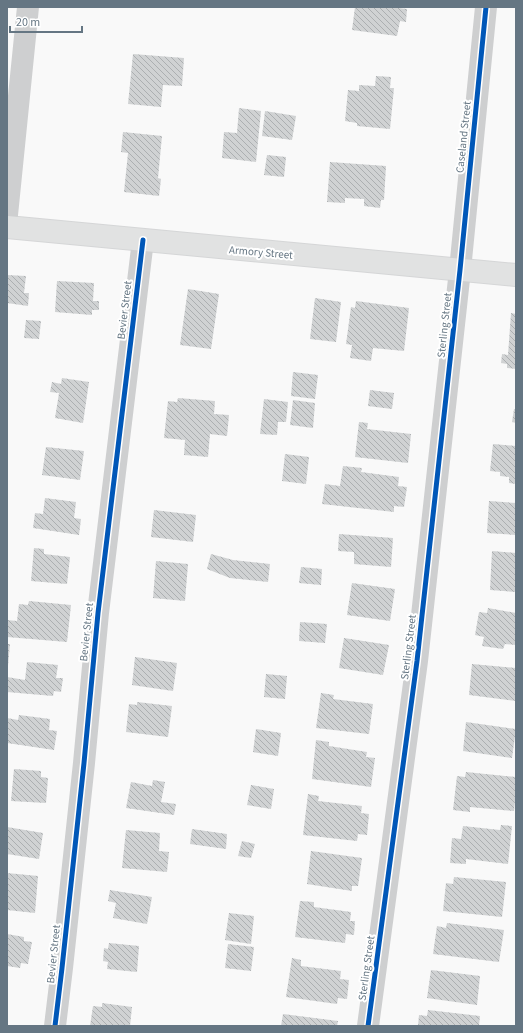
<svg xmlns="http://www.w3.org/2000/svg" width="523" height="1033" viewBox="0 0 523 1033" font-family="'Source Sans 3',sans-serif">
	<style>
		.building { fill: url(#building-back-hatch) }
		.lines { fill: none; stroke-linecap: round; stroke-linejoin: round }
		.secondary-casing { stroke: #d5d6d7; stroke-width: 24 }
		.street { stroke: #cecfd0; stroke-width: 22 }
		.secondary { stroke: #e1e2e2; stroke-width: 22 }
		.cycleway-casing { stroke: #fff; stroke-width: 8 }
		.cycleway { stroke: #0057b8; stroke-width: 5 }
		.labels { text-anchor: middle; stroke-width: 4; stroke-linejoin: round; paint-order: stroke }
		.street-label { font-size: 11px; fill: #657683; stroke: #fff }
	</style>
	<defs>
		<pattern id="building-back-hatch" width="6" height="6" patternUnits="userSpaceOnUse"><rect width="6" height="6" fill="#d0d2d3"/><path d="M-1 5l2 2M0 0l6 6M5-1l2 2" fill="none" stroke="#acafb1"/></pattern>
	</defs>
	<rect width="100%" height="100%" fill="#f9f9f9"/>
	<!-- building -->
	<path class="building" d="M355 7H399V8L407 9 406 22 400 21 397 36 352 30Z
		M133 54 184 58 182 86 163 85 161 107 128 104Z
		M376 76 391 77 390 88H394L390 129 357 126V123L345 121 348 90 359 91V85L375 86Z
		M239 108 261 111 256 162 222 158 224 132 237 133Z
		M265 111 296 116 292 140 262 136Z
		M123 132 162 136 158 178 161 179 159 196 124 192 128 153 121 152Z
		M267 155 286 157 284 177 264 175Z
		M330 162 386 166 384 200H381L380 208 364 206V199L345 198V203L327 202Z
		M7 275 26 276 24 293H29L28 306 7 303Z
		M57 281 94 283 93 301H99V310H92V315L55 312Z
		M188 289 219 294 211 349 180 345Z
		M315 298 341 302 336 342 310 339Z
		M356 301 409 308 404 351 373 348 371 361 350 358 352 345 346 344 351 307 355 308Z
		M511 313 516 314V369L507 368V364L501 363 502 354 508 355Z
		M26 320 41 321 39 339 24 338Z
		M293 372 318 375 315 399 291 396Z
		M62 378 89 382 83 423 55 418 59 393 50 392 52 382 61 384Z
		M370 390 394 393 392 409 368 406Z
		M178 398 215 401 214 414 229 415 227 436 210 434 208 457 184 455 185 440 164 438 168 401 177 402Z
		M264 399 288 402 286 422H278L277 435 260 434Z
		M293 400 315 403 313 428 290 425Z
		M514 409H516V423L512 422Z
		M359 422 368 423 367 429 411 434 408 463 355 457Z
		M493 444 516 446V484L509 483V477L500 476V472L490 471Z
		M46 447 84 451 80 480 42 475Z
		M285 454 309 457 306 484 282 481Z
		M343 466 362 468 361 472 399 477 398 486 407 487 404 507 394 506V512L322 504 325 484 340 486Z
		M45 498 76 502 74 518 81 519 79 535 33 528 35 513 43 514Z
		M489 501 516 503V535L487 533Z
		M154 510 196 515 193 542 151 537Z
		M339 534 393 538 391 567 354 564V552L338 551Z
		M34 548 44 549V554L70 557 67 584 31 581Z
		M492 551 516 553V592L490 590Z
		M211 554 233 560 270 564 268 582 230 578 207 569Z
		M156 561 188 564 185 601 153 598Z
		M301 567 322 569 321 585 299 583Z
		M352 583 395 589 390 621 347 615Z
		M29 601 71 605 67 642 7 637V620L17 621 19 604 28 605Z
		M488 608 516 613V645L505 644 503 649 482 646 484 637 475 635 479 612 487 613Z
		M300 622 327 624 325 643 299 641Z
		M344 638 389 645 383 675 339 668Z
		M7 644H10L8 666H7Z
		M135 657 177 663 173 691 132 685Z
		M27 662 58 665 56 678H63L61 692 54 691 53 696 7 692V677L25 680Z
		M472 664 516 668V701L469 695Z
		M266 674 287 676 285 699 264 697Z
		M321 693 334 695 333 699 373 704 369 734 316 728Z
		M137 702 172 706 168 737 126 732 129 704 137 705Z
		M19 715 50 719 49 730 57 731 54 750 7 743V718L18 720Z
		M466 722 516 729 512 758 463 751Z
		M256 729 281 733 278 756 253 752Z
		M316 740 329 742V746L367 752 366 757 375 758 371 787 312 779Z
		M14 769 41 771V777L48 778 46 803 11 801Z
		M466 772 516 777V792L514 811 470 807V812L453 810 457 776 465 777Z
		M153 780 165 782 161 802 176 804 174 815 126 808 131 782 152 786Z
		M251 785 274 789 271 809 247 805Z
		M308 794 319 796 318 801 362 806 361 813 369 814 367 835 358 834 357 841 303 835Z
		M501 825 512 826 508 864 466 859V864L450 863 452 838 461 839 463 826 500 830Z
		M7 827 43 833 39 859 7 854Z
		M192 829 227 834 226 849 190 844Z
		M126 830 160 833 159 851 169 852 167 872 122 868Z
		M242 841 255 844 251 858 238 856Z
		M311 851 362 858 358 886H352V891L307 884Z
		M7 873 38 876 35 913 7 910Z
		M454 877 506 882 502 917 443 911 446 883 453 884Z
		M110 890 152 897 147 924 113 918 116 903 108 901Z
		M300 901 314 902V907L351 912 350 921H355L354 935 346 934 345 943 295 937Z
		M229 913 254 916 251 944 225 940Z
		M447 923 504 930 499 962 433 954 437 926 446 928Z
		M7 934 24 937V941L32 942 28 964 21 963 20 968 7 966Z
		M109 943 139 946 137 972 107 969 108 962 103 961 104 948 108 949Z
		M228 944 254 947 251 971 225 968Z
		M292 958 301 960V966L341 971 340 979 349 980 347 999 338 998 337 1004 286 997Z
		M431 970 480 976 477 1005 427 998Z
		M102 1003 132 1007 130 1026H90L93 1006 102 1007Z
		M428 1010 480 1016 479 1026H418L419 1015 427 1016Z
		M283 1014 338 1021 337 1026H281Z"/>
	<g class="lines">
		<defs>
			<path id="secondary" d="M7 227 516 275"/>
		</defs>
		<!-- secondary casing -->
		<use href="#secondary" class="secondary-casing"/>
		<!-- street -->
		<path class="street" d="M7 215 28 7
			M55 1026 62 968 84 763 98 613 143 240
			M368 1026 417 661 460 270 486 7"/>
		<!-- secondary -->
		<use href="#secondary" class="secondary"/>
		<defs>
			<path id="cycleway" d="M55 1026 62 968 84 763 98 613 143 240
				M368 1026 417 661 460 270 486 7"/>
		</defs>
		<!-- cycleway casing -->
		<use href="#cycleway" class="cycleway-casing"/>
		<!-- cycleway -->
		<use href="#cycleway" class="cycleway"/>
	</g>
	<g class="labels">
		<!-- street labels -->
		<g class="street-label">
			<text transform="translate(463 137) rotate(-84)" y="4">Caseland Street</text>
			<text transform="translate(261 252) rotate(5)" y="4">Armory Street</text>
			<text transform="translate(124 310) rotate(-83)" y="4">Bevier Street</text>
			<text transform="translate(444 325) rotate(-84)" y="4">Sterling Street</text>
			<text transform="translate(86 632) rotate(-84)" y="4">Bevier Street</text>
			<text transform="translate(408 647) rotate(-83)" y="4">Sterling Street</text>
			<text transform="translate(53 954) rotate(-84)" y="4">Bevier Street</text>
			<text transform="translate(366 968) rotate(-82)" y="4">Sterling Street</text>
		</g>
	</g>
	<!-- border -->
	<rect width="523" height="1033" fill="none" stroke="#657683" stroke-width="16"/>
	<!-- scale -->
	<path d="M10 26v6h72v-6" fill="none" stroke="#657683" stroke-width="2"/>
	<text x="16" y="26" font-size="12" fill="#657683" stroke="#ffffff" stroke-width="3" paint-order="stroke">20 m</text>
</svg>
